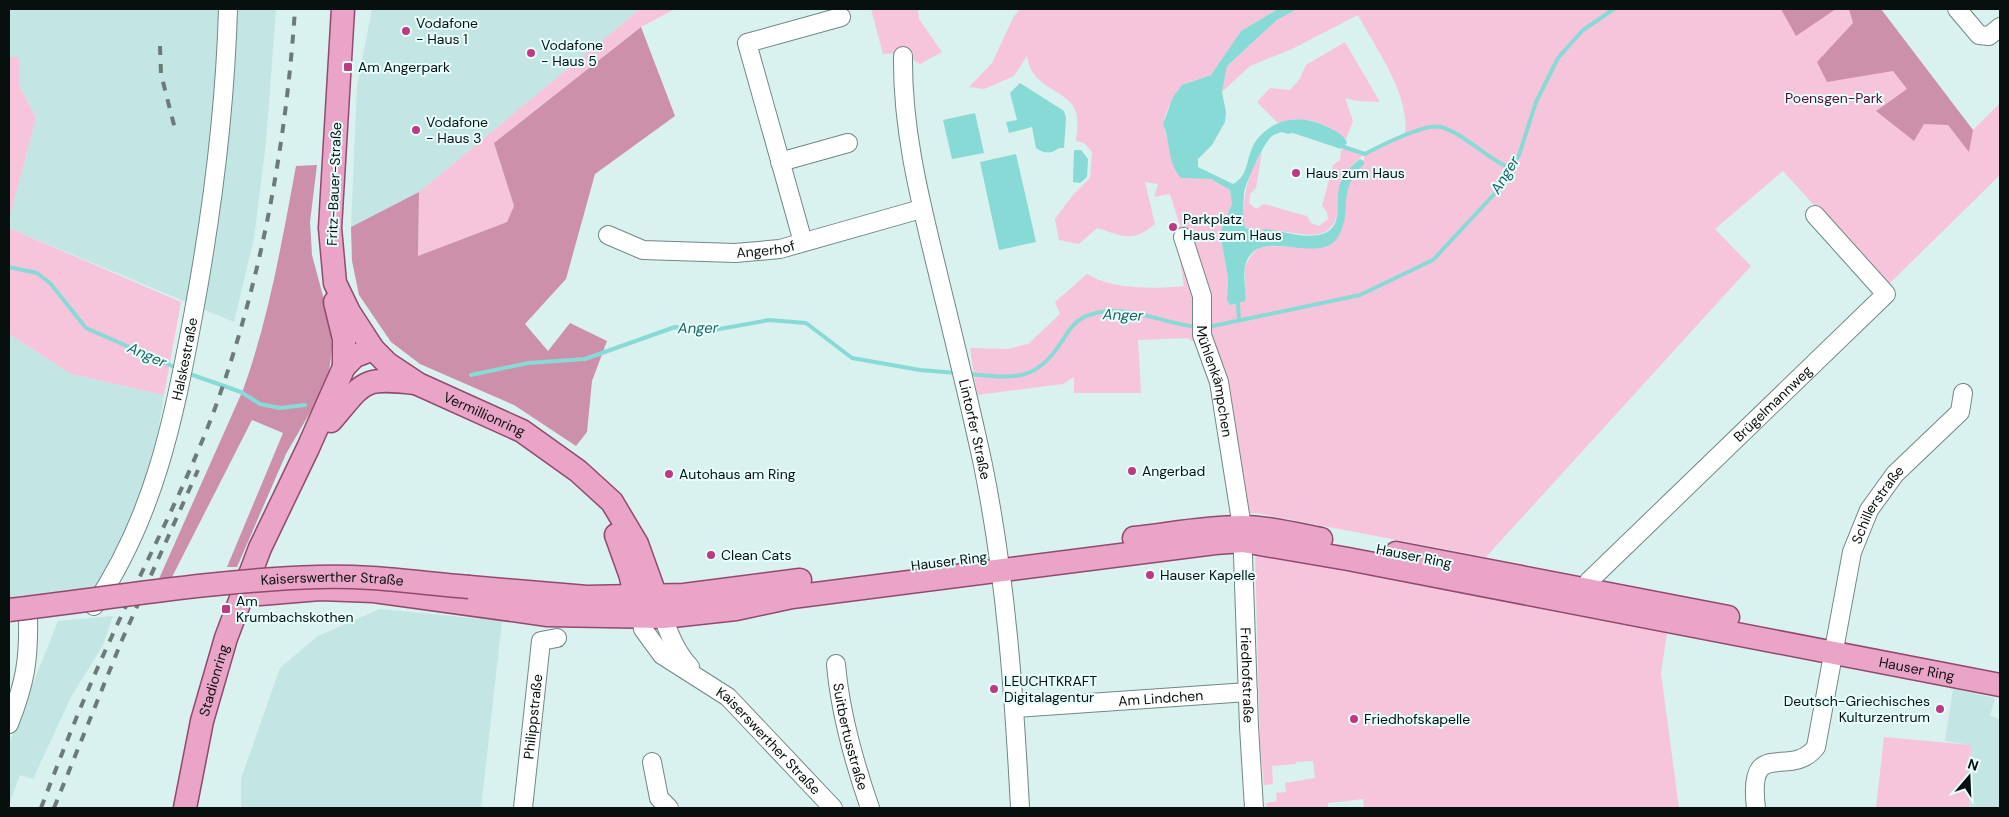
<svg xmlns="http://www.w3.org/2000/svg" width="2009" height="817" viewBox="0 0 2009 817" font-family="'DM Sans',sans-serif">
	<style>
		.built { fill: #c3e5e3 }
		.green { fill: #f7c5db }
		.forest { fill: #cd90ab }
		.water { fill: #87dad5 }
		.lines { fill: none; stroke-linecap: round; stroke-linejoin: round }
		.stream { stroke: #87dad5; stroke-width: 4 }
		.minor-casing { stroke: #718785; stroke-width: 20 }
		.major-casing { stroke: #92496f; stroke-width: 25 }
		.minor { stroke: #fff; stroke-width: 18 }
		.major { stroke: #eaa4c7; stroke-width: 22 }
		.rail { stroke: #6c7b7a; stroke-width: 4; stroke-dasharray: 9 9; stroke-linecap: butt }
		.major-bridge-casing { stroke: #92496f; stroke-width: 25; stroke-linecap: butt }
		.major-bridge { stroke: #eaa4c7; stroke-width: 22 }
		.poi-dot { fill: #bd3a81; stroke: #e6fffd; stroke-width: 2 }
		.labels { text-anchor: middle; stroke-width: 4; stroke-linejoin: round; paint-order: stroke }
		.poi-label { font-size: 14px; fill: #08100f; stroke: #e6fffd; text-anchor: start }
		.park-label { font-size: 14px; fill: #520833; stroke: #e6fffd }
		.street-label { font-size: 14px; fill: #08100f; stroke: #e6fffd }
		.water-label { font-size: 15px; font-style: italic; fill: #1f6461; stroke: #e6fffd }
	</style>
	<rect width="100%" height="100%" fill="#d9f1ef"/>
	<!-- built -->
	<path class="built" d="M9 9H276L266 142 254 238 234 322 9 228V220L36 118 19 85V57H9Z
		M372 9H640L419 192 351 227 357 86Z
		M9 334 71 374 164 395 153 462 110 589 9 603Z
		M380 609 502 621 481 808H241V779L280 668 318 636Z
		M113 616 103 645 71 697 33 779 20 775 9 805V744L58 621Z
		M1953 689 1995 698 1990 716 2000 719V808H1969L1971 745 1945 741Z"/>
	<!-- green -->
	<path class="green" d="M640 9H675L641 27 494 143 514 206 507 222 418 256 419 192Z
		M871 9H918L919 19 942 52 920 64 902 53 883 54Z
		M1020 9H1278L1241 31 1211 75 1182 85C1176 95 1168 106 1165 116 1159 133 1179 163 1187 178L1211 179 1230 190 1232 204 1220 233 1228 278 1227 299 1245 292V266L1252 254 1261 246 1326 247 1343 223 1347 189 1352 175 1364 164V154C1357 161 1345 171 1341 180 1339 188 1339 199 1338 207 1334 245 1306 234 1279 231 1266 230 1257 234 1245 228 1241 201 1247 175 1262 152L1256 188 1250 194 1249 203 1256 209 1264 204 1307 216 1311 223 1319 226 1328 219 1327 212 1322 206 1333 165 1340 160 1341 151 1344 147 1365 154 1405 135C1411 96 1376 49 1358 15L1292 49 1250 66 1222 92 1227 66 1277 20 1297 9H1877L1973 130 2000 103V175L1887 286 1783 171 1715 229 1751 266 1486 557 1256 513 1240 514 1219 382 1198 344 1187 338 1138 340 1141 393H1074V377L1063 384 977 395 970 348 1007 349 1028 344 1060 314 1055 302 1087 274C1113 290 1155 289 1184 286L1179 254 1187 248 1170 194 1154 197 1158 184 1145 182 1155 224C1133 243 1123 236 1097 228L1079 244 1059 240 1055 219 1073 195 1090 178 1092 152 1084 143 1076 141C1077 133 1078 125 1077 117 1074 93 1043 91 1032 71 1029 67 1028 61 1027 56L1014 76 984 89 969 87 992 63 1013 18Z
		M1345 42 1380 102 1357 101 1345 98 1353 121 1346 139C1326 124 1303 112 1279 124L1257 102 1270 88 1290 90 1299 80 1306 65Z
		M9 57H19V85L36 118 9 220Z
		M9 228 181 302 164 395 71 374 9 334Z
		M1255 552 1668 627 1661 673 1679 808H1364L1363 799 1328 803V808H1267L1266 803 1277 801 1276 793 1286 792 1285 783 1315 778 1313 761 1296 762V764L1272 766 1273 784 1264 785 1260 744Z
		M1884 737 1971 745 1969 808H1876Z"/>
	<!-- forest -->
	<path class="forest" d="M1781 9H1836L1796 36Z
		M1849 9H1881L1973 130 1969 152 1948 125 1924 124 1914 141 1876 111 1907 89 1893 71 1827 82 1817 62 1853 23Z
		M641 27 675 116 595 174 566 279 525 324 548 351 570 323 607 341 592 381 587 432 576 446 514 405 420 364 391 342 359 295 352 261 351 227 419 192 418 256 507 222 514 206 494 143Z
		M317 165 310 222 312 255 330 322 332 347 330 365 326 385 286 454 237 567H227L283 433 252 420 171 579 158 581 243 390C269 318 282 241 296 166Z"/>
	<!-- water -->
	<path class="water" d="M1278 9H1297L1277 20 1227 66 1222 92 1226 112 1225 122 1212 145 1198 159V167L1233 184C1249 176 1246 158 1254 144 1269 120 1298 113 1323 125 1331 129 1344 133 1347 143L1341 149 1293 133 1288 134 1282 132C1279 133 1274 134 1271 137 1264 143 1245 184 1244 193 1243 205 1243 217 1245 228L1260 232 1265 229C1283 231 1301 238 1319 235 1348 229 1332 197 1342 179 1345 172 1353 164 1360 159L1364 161V164C1335 192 1354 211 1338 237 1319 268 1256 222 1245 266 1243 277 1246 290 1245 301L1230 305 1227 300 1228 278 1220 233 1232 204 1230 190 1211 179 1181 178C1167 162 1171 144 1163 124L1173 97 1182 85 1211 75 1241 31Z
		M1020 83 1064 111 1066 118 1064 148H1059C1051 154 1045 154 1036 148L1032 127 1009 133 1006 122 1017 120 1010 93Z
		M975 113 984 153 952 159 943 120Z
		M1074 150H1081L1088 159 1087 177 1080 183 1073 182Z
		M1016 154 1036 242 999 250 980 162Z"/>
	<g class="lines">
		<!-- stream -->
		<path class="stream" d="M1344 147 1365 154C1380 146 1425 123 1441 127 1463 133 1488 159 1511 169
			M9 267 37 273 50 283 86 328 179 369
			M1238 304 1239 320
			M1208 327 1360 295 1433 260 1499 189 1519 155 1536 102 1558 58 1583 30 1614 9
			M187 373 241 392 260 404 280 408 305 405
			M969 374C1013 378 1036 383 1062 341 1069 330 1075 320 1089 315 1125 302 1162 324 1198 327
			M471 375 528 363 585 359 675 327 714 330 769 320 806 323 852 358 920 370 957 373"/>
		<defs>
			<g id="minor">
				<path d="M1957 9 1979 35 1989 36 2000 27"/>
				<path id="s1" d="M903 56C902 134 922 207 940 282 955 343 970 404 983 465 1006 578 1014 693 1020 808"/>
				<path d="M780 162 848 143"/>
				<path id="s2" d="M608 235 643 250 735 253 780 249 921 209"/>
				<path id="s3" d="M1183 237 1202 296V335L1219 382 1242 527 1249 727 1254 808"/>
				<path d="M803 242 747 43 841 17"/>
				<path id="s4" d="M1581 599 1589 581 1886 294 1815 215"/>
				<path id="s5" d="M94 606C154 517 174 419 193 316 212 214 225 112 228 9"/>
				<path d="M663 617C670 636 676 652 690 667"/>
				<path id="s6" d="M641 618 643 629 662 655 728 697 833 808"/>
				<path id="s7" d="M836 664C840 712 854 762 870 808"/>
				<path id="s8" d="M1015 708 1248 692"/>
				<path d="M9 724C25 683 29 661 28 617"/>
				<path d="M652 762 659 798 669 808"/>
				<path id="s9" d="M523 808 541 641 557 638"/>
				<path id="s10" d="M1756 808C1747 734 1790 781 1816 747L1852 552 1869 510 1895 474 1960 412 1963 393"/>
			</g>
			<g id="major">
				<path id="s11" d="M343 9 330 228 335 283 349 312 373 349 388 364 418 384 522 431 578 471 612 502 637 544 660 608"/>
				<path d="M335 302 344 339V367"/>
				<path d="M331 421C365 381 361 377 415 383"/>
				<path d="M616 535 630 574 639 609"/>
				<path d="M1134 538C1170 534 1205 527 1241 527 1268 527 1295 534 1321 539"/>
				<path d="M1396 553 1728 617"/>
				<path d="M469 587 587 597 684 595 800 580"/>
				<path id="s12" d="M260 594 320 589 374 591 548 615 663 617 736 609 792 597 1215 543 1243 541 1348 559 2000 685"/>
				<path id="s13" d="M185 808 202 721 226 638 260 548 308 448 344 367 355 356 373 349"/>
			</g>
		</defs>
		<!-- minor casing -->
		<use href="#minor" class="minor-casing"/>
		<!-- major casing -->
		<use href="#major" class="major-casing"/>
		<!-- minor -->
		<use href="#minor" class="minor"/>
		<!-- major -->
		<use href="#major" class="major"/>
		<!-- rail -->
		<path class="rail" d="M160 46 161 74 175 129
			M41 808C63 750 86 692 112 636 146 561 185 488 214 411 261 282 286 146 295 9
			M54 808 122 640 198 470"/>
		<defs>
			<g id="major-bridge">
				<path id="s14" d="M9 610C111 598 215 580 318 577 368 575 419 583 469 587"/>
			</g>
		</defs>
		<!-- major-bridge casing -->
		<use href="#major-bridge" class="major-bridge-casing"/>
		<!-- major-bridge -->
		<use href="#major-bridge" class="major-bridge"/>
	</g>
	<!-- markers -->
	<g class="poi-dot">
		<circle cx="406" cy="31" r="5"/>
		<circle cx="531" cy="53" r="5"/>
		<rect x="343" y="62" width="10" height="10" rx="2.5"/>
		<circle cx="416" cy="130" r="5"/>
		<circle cx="1296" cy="173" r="5"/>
		<circle cx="1173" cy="227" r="5"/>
		<circle cx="1132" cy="471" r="5"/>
		<circle cx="669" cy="474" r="5"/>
		<circle cx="711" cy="555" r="5"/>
		<circle cx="1150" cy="575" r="5"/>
		<rect x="221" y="604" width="10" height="10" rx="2.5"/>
		<circle cx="994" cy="689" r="5"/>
		<circle cx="1940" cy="709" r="5"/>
		<circle cx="1354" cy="719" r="5"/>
	</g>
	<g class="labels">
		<!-- poi labels -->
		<g class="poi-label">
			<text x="416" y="28">Vodafone<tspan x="416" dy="16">- Haus 1</tspan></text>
			<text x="541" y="50">Vodafone<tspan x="541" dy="16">- Haus 5</tspan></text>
			<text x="358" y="72">Am Angerpark</text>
			<text x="426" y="127">Vodafone<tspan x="426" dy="16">- Haus 3</tspan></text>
			<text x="1306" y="178">Haus zum Haus</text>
			<text x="1183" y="224">Parkplatz<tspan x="1183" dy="16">Haus zum Haus</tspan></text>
			<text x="1142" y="476">Angerbad</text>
			<text x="679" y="479">Autohaus am Ring</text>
			<text x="721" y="560">Clean Cats</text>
			<text x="1160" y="580">Hauser Kapelle</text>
			<text x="236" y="606">Am<tspan x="236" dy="16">Krumbachskothen</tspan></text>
			<text x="1004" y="686">LEUCHTKRAFT<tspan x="1004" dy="16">Digitalagentur</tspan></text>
			<text x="1930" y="706" text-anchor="end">Deutsch-Griechisches<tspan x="1930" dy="16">Kulturzentrum</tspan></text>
			<text x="1364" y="724">Friedhofskapelle</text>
		</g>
		<!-- park labels -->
		<g class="park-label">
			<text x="1834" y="103">Poensgen-Park</text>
		</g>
		<!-- street labels -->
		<g class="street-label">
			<text transform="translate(334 184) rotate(-88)" y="5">Fritz-Bauer-Straße</text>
			<text dy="5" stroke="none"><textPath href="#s2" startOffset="161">Angerhof</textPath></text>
			<text dy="5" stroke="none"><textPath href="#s5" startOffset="265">Halskestraße</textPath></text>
			<text dy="5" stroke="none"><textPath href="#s3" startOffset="149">Mühlenkämpchen</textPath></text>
			<text dy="5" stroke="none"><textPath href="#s4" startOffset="275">Brügelmannweg</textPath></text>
			<text dy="5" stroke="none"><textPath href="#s11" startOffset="481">Vermillionring</textPath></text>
			<text dy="5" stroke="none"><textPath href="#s1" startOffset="381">Lintorfer Straße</textPath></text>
			<text dy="5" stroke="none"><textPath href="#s10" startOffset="355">Schillerstraße</textPath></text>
			<text transform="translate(1414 556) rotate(11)" y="5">Hauser Ring</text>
			<text transform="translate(949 561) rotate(-7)" y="5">Hauser Ring</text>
			<text dy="5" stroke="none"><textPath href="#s14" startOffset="325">Kaiserswerther Straße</textPath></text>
			<text dy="5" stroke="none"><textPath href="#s12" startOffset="1676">Hauser Ring</textPath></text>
			<text dy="5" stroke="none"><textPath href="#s3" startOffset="446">Friedhofstraße</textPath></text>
			<text dy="5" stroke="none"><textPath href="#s13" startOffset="131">Stadionring</textPath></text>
			<text dy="5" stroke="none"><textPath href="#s8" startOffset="146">Am Lindchen</textPath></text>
			<text dy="5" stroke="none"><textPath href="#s9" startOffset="92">Philippstraße</textPath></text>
			<text dy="5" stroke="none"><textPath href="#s7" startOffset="74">Suitbertusstraße</textPath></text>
			<text dy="5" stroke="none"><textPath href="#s6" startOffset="181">Kaiserswerther Straße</textPath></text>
		</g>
		<!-- water labels -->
		<g class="water-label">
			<text transform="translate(1505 175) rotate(-58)" y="5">Anger</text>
			<text transform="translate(1123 315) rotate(2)" y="5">Anger</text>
			<text transform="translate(698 328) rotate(-1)" y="5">Anger</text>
			<text transform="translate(147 355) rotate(24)" y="5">Anger</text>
		</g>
	</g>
	<!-- border -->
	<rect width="2009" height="817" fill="none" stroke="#08100f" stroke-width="20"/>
	<!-- north arrow -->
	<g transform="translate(1969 777) rotate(19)" stroke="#e6fffd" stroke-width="4" paint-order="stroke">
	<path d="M0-4L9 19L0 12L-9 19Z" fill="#08100f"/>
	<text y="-8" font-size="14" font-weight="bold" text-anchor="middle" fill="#08100f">N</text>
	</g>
</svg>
